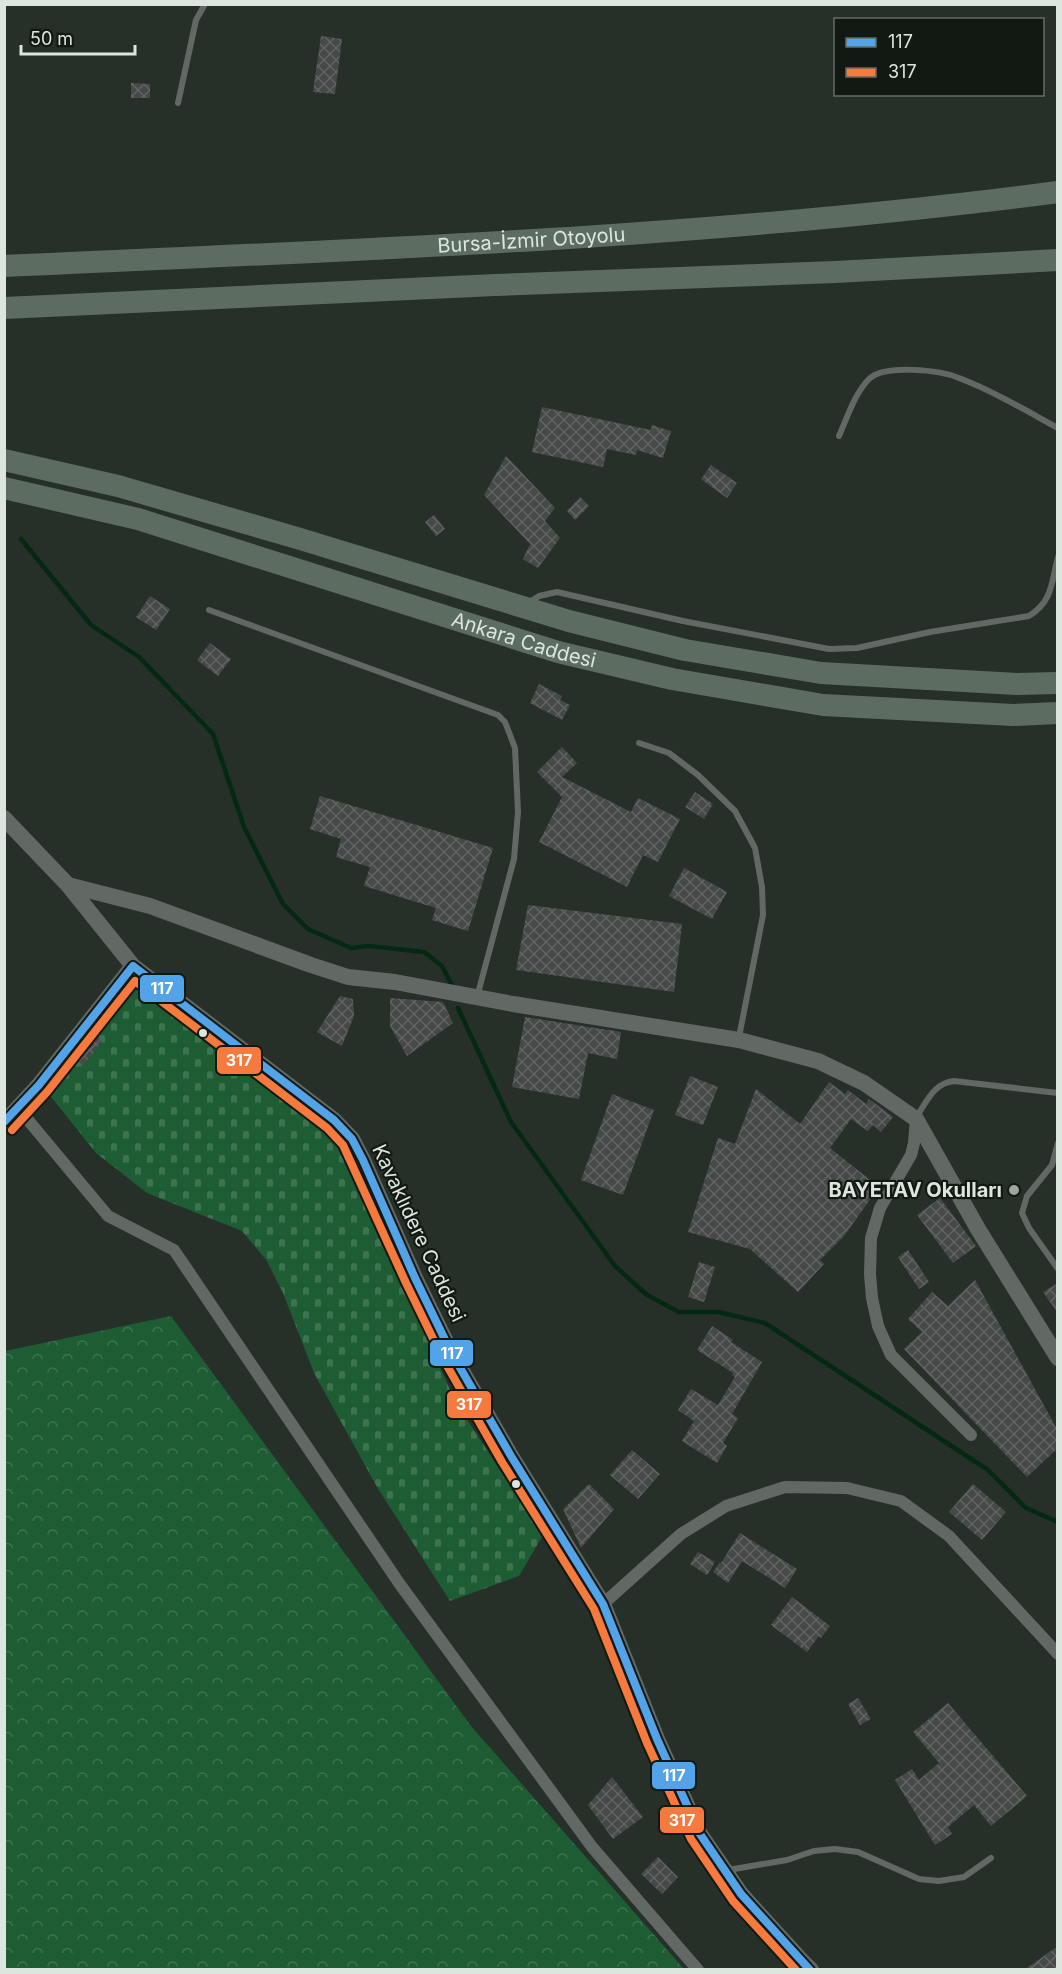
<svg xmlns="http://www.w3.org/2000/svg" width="1062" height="1974" viewBox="0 0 1062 1974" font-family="Inter,sans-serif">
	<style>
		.forest { fill: url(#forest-crowns) }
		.cemetery { fill: url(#cemetery-stones) }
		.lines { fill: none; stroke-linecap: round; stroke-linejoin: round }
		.stream { stroke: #042912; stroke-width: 4.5 }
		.building { fill: url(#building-cross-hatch) }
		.lane { stroke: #626964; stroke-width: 6 }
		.street { stroke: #626964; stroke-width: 12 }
		.secondary { stroke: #626964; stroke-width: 16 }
		.highway { stroke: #5d6c61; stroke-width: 22 }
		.bus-1-casing { stroke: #121913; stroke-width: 12 }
		.bus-2-casing { stroke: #121913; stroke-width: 12 }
		.bus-1 { stroke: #53a3e8; stroke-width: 8 }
		.bus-2 { stroke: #f6793e; stroke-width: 8 }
		.bus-dot { fill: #dce5de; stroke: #121913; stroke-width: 2 }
		.poi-dot { fill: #9ca69f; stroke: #121913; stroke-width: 2 }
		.labels { text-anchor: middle; stroke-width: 4.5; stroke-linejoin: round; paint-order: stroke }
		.street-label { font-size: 20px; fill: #dce5de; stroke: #121913 }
		.poi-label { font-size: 20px; font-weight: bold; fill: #dce5de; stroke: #121913; text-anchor: end }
		.line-badge { stroke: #121913; stroke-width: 2 }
		.badge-label { font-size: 16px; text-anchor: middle; font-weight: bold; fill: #fff }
	</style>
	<defs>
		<pattern id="forest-crowns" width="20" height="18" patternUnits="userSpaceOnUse" patternTransform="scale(1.5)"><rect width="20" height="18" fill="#1e5c34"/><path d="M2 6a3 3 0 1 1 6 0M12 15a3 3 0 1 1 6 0" fill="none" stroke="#3e7351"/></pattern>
		<pattern id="cemetery-stones" width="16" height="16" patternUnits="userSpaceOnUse" patternTransform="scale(1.5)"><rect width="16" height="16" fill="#1e5c34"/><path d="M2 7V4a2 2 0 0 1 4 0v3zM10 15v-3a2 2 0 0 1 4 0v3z" fill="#3e7351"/></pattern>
		<pattern id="building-cross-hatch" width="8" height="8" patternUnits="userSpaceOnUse" patternTransform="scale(1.5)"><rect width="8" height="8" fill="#474948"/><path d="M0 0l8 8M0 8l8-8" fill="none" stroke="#616362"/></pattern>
	</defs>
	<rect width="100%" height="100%" fill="#263029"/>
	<!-- forest -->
	<path class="forest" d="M171 1316 471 1726 684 1969H5V1351Z"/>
	<!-- cemetery -->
	<path class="cemetery" d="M128 975 341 1146 456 1403 543 1535 519 1576 450 1601 377 1487 314 1373 283 1293 267 1261 242 1231 147 1193 96 1153 44 1088Z"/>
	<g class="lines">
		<!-- stream -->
		<path class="stream" d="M21 539 91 625 139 657 213 734 244 827 283 904 308 929 351 948 369 946 424 952 442 966 452 985
			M458 1008 511 1122 615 1266 647 1295 679 1312H718L765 1323 988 1470 1026 1508 1058 1522"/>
	</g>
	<!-- building -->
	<path class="building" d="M321 36 342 39 335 94 313 92Z
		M131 83 150 84V98H131Z
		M542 407 651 430 652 425 671 431 663 458 637 450 636 455 607 449 603 467 532 452Z
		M506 456 555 508 545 521 560 538 538 568 523 559 530 544 484 495Z
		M711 465 737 483 727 498 701 479Z
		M580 497 589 506 575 520 567 511Z
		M434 515 445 529 436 536 425 522Z
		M150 596 170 609 156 630 136 617Z
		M210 643 231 659 218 676 197 660Z
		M539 684 562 696 560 700 570 705 562 720 530 703Z
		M562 747 577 763 562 777 631 812 638 798 680 819 658 862 643 855 627 887 539 842 562 797 537 772Z
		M695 792 713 804 704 819 685 807Z
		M320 796 493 848 468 931 432 920 436 908 364 886 370 867 336 857 341 839 310 829Z
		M684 868 727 892 712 919 669 896Z
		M528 905 682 924 674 992 516 970Z
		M340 996 353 999 354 1016 342 1046 317 1032Z
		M390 998 443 1002 453 1023 407 1056 390 1026Z
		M525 1017 621 1032 617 1059 588 1053 579 1099 512 1087Z
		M92 1034 102 1041 83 1066 73 1059Z
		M690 1076 718 1087 703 1125 675 1115Z
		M829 1082 845 1094 848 1090 866 1104 869 1099 893 1117 881 1132 873 1125 868 1131 851 1119 830 1148 879 1187 844 1236 820 1260 824 1264 798 1292 750 1249 688 1232 718 1138 735 1144 756 1089 800 1124Z
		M612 1094 654 1110 623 1195 581 1180Z
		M940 1198 976 1246 953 1263 917 1215Z
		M908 1250 929 1282 919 1289 898 1257Z
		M699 1262 715 1267 704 1302 688 1297Z
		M975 1280 1058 1431V1448L1027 1477 904 1349 922 1332 908 1319 932 1292 948 1306Z
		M1058 1283V1313L1043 1292Z
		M712 1326 733 1340 731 1342 762 1362 732 1414 738 1418 723 1443 727 1446 717 1463 682 1441 694 1421 678 1410 691 1389 718 1405 735 1377 732 1375 733 1373 697 1350Z
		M632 1450 660 1474 638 1499 610 1475Z
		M589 1484 614 1509 581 1548 563 1509Z
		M973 1484 1006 1512 982 1540 949 1512Z
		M740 1533 797 1569 785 1588 742 1561 728 1583 713 1572 720 1562 721 1563Z
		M698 1552 715 1562 707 1575 690 1564Z
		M792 1597 830 1626 821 1638 819 1636 807 1652 771 1625Z
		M858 1698 871 1719 860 1725 848 1704Z
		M948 1703 1027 1796 991 1826 974 1805 948 1827 952 1834 935 1845 895 1780 912 1769 919 1780 939 1763 913 1732Z
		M612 1777 643 1817 613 1839 588 1805Z
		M658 1857 678 1877 662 1894 641 1874Z
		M1058 1946V1970H1024Z"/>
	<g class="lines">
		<!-- lane -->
		<path class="lane" d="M178 103 196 20 205 4
			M839 436C847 418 855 393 869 379 884 364 940 370 959 378 993 391 1025 410 1058 428
			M528 603 539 596 557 592 683 621 829 649 857 648 930 632 1029 616C1053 601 1051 583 1058 557
			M209 610 498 715 505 722 515 748 518 812 514 859 477 997
			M639 743 669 753 698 775 735 811 755 848 762 887 763 915 739 1037
			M917 1116C927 1101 934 1083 954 1081L1058 1093
			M1058 1143 1052 1165 1027 1196 1022 1213 1029 1228 1058 1269
			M728 1870 787 1860 814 1851 835 1849 858 1852 919 1879 939 1881 964 1877 991 1858"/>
		<!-- street -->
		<path class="street" d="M18 1108 108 1216 174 1250 399 1583 592 1847 698 1970
			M916 1119 914 1143 911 1155 880 1208 871 1238 870 1274 872 1298 878 1326 891 1355 971 1435
			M603 1604 681 1534 726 1506 785 1487 847 1488 901 1501 949 1536 1058 1654"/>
		<!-- secondary -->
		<path class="secondary" d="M4 818 68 885 133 966 334 1120 352 1139 363 1160 415 1278 451 1352 511 1456 603 1604 657 1739 700 1834 741 1894 800 1959 811 1970
			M68 885 150 906 311 965 348 977 395 982 513 1004 739 1040 818 1061 864 1083 916 1119 978 1229 1058 1358
			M4 1123 39 1085 133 966"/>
		<!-- highway -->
		<g class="highway">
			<path id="s1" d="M4 266C356 250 708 238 1058 192"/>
			<path d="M4 308 495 285 835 272 1058 260"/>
			<path d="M4 460 118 486 297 538 569 621 685 650 821 673 1017 684 1058 683"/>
			<path id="s2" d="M4 488 138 519 558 652 672 679 823 705 1013 715 1058 713"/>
		</g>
		<defs>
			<path id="bus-1" d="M4 1122 39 1085 133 966 334 1120 352 1139 363 1160 415 1278 451 1352 511 1456 603 1604 657 1739 700 1834 741 1894 810 1970"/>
			<path id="bus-2" d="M12 1130 47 1092 135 981 327 1128 343 1145 406 1283 442 1357 502 1462 594 1609 647 1743 691 1839 733 1901 796 1970"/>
		</defs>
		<!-- bus-1 casing -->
		<use href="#bus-1" class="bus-1-casing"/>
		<!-- bus-2 casing -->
		<use href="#bus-2" class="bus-2-casing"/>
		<!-- bus-1 -->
		<use href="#bus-1" class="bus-1"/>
		<!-- bus-2 -->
		<use href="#bus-2" class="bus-2"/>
	</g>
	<!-- markers -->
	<g class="bus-dot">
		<circle cx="203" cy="1033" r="5"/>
		<circle cx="516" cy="1484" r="5"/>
	</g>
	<circle class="poi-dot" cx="1014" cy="1190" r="6"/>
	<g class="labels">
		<!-- street labels -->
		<g class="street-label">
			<text dy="7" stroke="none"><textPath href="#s1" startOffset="528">Bursa-İzmir Otoyolu</textPath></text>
			<text dy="7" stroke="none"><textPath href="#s2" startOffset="542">Ankara Caddesi</textPath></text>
			<text transform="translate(419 1233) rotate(65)" y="7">Kavaklıdere Caddesi</text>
		</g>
		<!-- poi labels -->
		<g class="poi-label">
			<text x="1002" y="1197">BAYETAV Okulları</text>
		</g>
	</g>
	<g class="line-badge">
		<rect x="139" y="974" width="46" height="29" rx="6" fill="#53a3e8"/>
		<rect x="216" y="1046" width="46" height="29" rx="6" fill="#f6793e"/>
		<rect x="429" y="1339" width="45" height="28" rx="6" fill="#53a3e8"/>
		<rect x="446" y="1390" width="46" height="29" rx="6" fill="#f6793e"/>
		<rect x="651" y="1761" width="45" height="29" rx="6" fill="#53a3e8"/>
		<rect x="659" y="1806" width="46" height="28" rx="6" fill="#f6793e"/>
	</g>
	<g class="badge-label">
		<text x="162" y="994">117</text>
		<text x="239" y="1066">317</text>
		<text x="452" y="1359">117</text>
		<text x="469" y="1410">317</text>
		<text x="674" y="1781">117</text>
		<text x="682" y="1826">317</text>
	</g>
	<!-- border -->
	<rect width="1062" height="1974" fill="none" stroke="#dce5de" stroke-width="12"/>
	<!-- legend -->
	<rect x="834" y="18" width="210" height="78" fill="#121913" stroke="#636b64" stroke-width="1.5"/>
	<rect x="846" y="38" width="30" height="9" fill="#53a3e8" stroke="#636b64" stroke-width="1.5"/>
	<text x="888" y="48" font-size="18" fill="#dce5de">117</text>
	<rect x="846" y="68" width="30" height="9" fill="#f6793e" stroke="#636b64" stroke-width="1.5"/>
	<text x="888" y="78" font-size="18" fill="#dce5de">317</text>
	<!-- scale -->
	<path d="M21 45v9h114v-9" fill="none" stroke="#dce5de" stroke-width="3"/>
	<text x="30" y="45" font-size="18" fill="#dce5de" stroke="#121913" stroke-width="4.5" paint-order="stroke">50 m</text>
</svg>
